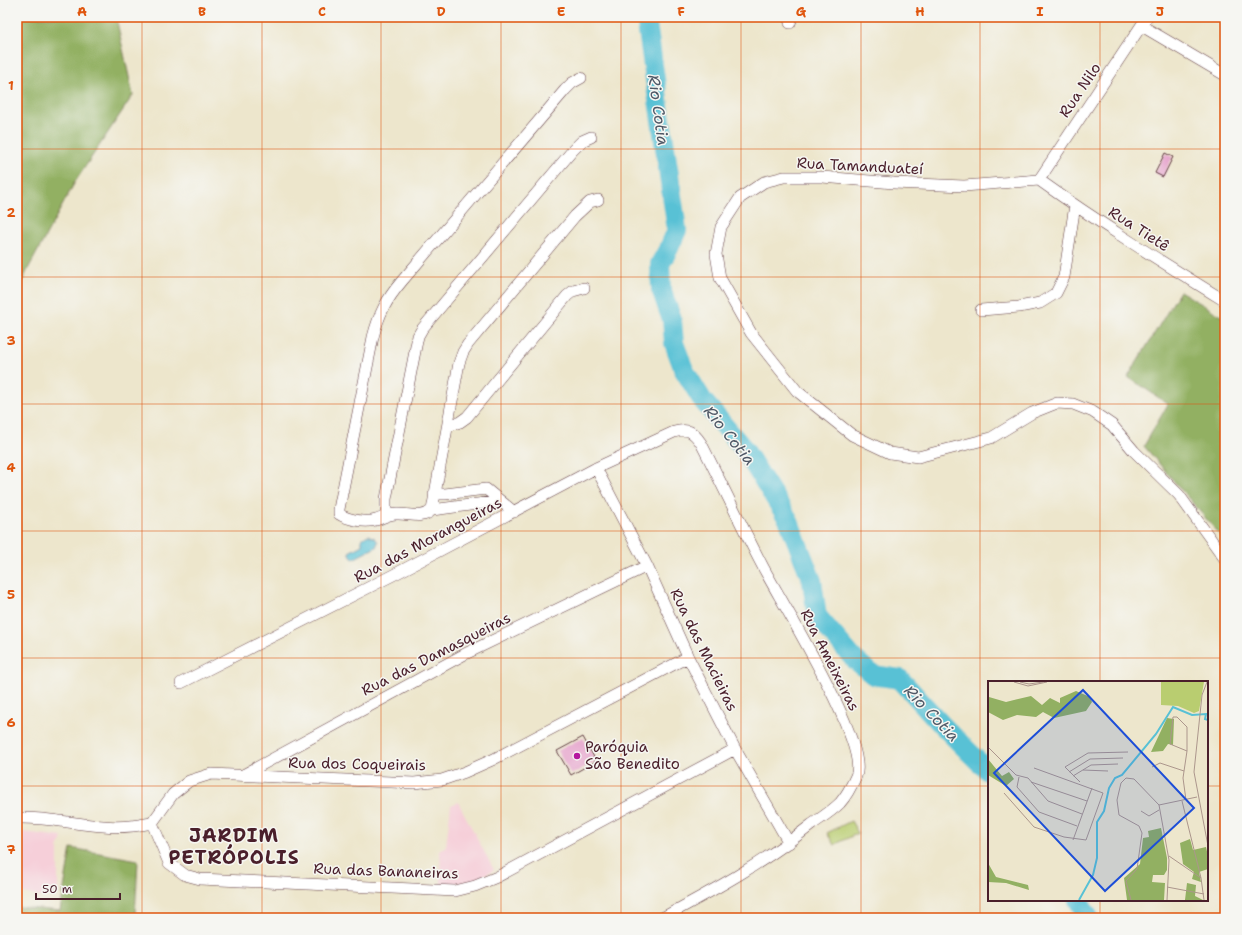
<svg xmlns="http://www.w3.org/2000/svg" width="1242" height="935" viewBox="0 0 1242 935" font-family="'Shantell Sans',sans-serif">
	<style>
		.built { fill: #f6cfd9 }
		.green { fill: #b9cd70; stroke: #82764e }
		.forest { fill: #92b062; stroke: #6e6846 }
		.water { fill: #58c1d5; stroke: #517080 }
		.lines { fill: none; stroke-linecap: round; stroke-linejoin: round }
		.river { stroke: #58c1d5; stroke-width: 20 }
		.building { fill: #e59fca }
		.street-casing { stroke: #623d43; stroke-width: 12 }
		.street { stroke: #fff; stroke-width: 11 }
		.grid { fill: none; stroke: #e0560e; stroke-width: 1; stroke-opacity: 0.55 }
		.poi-dot { fill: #b5179e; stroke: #f6f6f2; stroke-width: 1.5 }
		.labels { text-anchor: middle; stroke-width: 3; stroke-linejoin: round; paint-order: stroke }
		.street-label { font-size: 15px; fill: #4a1f2b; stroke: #f6f6f2 }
		.poi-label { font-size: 15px; fill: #4a1f2b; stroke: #f6f6f2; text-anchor: start }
		.water-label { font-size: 16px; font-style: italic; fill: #4f5866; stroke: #f6f6f2 }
		.district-label { font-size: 19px; font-weight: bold; letter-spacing: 1px; fill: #4a1f2b; stroke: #f6f6f2 }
		.inset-river { fill: none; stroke: #58c1d5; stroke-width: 2 }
		.inset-road { fill: none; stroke: #ac968c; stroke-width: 1 }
		.view { fill: #1d4ed8; fill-opacity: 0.15; stroke: #1d4ed8; stroke-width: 2 }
		.inset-edge { fill: none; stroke: #4a1f2b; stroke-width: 2 }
		.neatline { fill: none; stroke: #e0560e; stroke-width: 1.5 }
		.grid-label { font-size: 13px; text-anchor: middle; font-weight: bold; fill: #e0560e }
	</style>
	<rect width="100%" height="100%" fill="#f6f6f2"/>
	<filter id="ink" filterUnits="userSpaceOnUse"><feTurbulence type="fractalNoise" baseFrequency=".025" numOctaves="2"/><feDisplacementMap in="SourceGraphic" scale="8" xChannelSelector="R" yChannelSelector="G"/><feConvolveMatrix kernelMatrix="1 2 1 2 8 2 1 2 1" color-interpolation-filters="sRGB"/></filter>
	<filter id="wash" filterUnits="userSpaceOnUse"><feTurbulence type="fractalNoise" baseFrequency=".012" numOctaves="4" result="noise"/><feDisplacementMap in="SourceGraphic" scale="16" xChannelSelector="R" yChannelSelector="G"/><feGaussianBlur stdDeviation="0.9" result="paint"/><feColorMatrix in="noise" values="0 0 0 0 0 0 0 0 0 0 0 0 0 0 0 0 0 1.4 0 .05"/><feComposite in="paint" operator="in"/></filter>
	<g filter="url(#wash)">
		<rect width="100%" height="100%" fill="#ede6cc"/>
		<!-- built -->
		<path class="built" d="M458 802 494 870 470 883 441 884 440 850 446 846 451 805Z
			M17 831 62 837 58 849V894L39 897 17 891Z"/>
		<!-- green -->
		<path class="green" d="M851 821 858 833 834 845 827 833Z"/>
		<!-- forest -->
		<path class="forest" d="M22 17H116L133 95 75 182 27 271 17 294V18Z
			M1180 291 1225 318V541L1144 446 1168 404 1128 377Z
			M71 848 138 860 135 918H17V907L60 911Z"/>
		<!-- water -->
		<path class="water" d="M368 535 375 538 378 542 376 547 353 559 349 552 362 545V539Z"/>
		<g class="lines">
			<!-- river -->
			<path class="river" d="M646 17 677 230 669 248 660 264 661 289 672 320 674 343 684 370 703 401 744 449 788 519 812 581 817 616 853 658 873 675 900 679 942 725 989 772
				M1078 900 1089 918"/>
		</g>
		<g id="blocks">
			<!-- building -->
			<path class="building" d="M1165 153 1173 157 1163 177 1155 173Z
				M583 737 596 761 571 775 557 751Z"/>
		</g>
	</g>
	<g filter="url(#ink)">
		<use href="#blocks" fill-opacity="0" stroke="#623d43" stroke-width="1"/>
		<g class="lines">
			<defs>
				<path id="street" d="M790 23 792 17
					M1142 26 1225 75
					M581 78 572 83 565 90 402 281C386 300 379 314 373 337L339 509V514C348 520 366 523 376 520 383 518 388 514 396 514 409 513 422 520 432 510L459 363 463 352 468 344 575 216 590 202 598 200
					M1039 180 964 186 894 183 822 177H784L764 182 740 198 721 227 716 254 720 278 751 333 797 391 852 435 890 453 918 457 991 438 1032 413 1057 403 1073 404 1093 412 1112 425 1134 451 1179 495 1225 559
					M1039 180C1099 223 1162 262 1225 301
					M1039 180 1147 17
					M981 310 1019 307 1040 303 1056 293 1064 277 1075 205
					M448 426 460 422 467 417 567 296 573 291 584 288
					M596 468 647 566 688 657 735 749 789 843
					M434 494H445L486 489 514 512
					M432 510 500 501
					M386 515V499L418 336 422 329 573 150 582 141 591 137
					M181 683 399 572 596 468 674 432C688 428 693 431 701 443 722 484 741 525 762 565 780 600 870 744 856 776 852 785 847 795 840 803 832 811 821 818 811 825 765 862 714 890 662 918
					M243 775 465 654 647 566
					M17 818C46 817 74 824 103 826 119 828 136 826 152 823L173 794 189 781 211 774 414 783 442 780 465 772 492 760 688 657
					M152 823 169 863 185 875 200 879 455 891 475 886 497 877 735 749"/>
			</defs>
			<!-- street casing -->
			<use href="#street" class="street-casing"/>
			<!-- street -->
			<use href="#street" class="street"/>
		</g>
	</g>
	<!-- grid -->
	<path class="grid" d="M142 17V918M262 17V918M381 17V918M501 17V918M621 17V918M741 17V918M861 17V918M980 17V918M1100 17V682M17 149H1225M17 277H1225M17 404H1225M17 531H1225M17 658H1225M17 786H989M1207 786H1225M1100 900V918"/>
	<!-- markers -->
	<circle class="poi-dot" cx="577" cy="756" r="4"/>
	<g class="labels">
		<!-- street labels -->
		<g class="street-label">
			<text transform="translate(1080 90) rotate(-56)" y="5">Rua Nilo</text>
			<text transform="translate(860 166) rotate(3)" y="5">Rua Tamanduateí</text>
			<text transform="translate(1139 229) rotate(33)" y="5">Rua Tietê</text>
			<text transform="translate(428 540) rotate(-28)" y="5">Rua das Morangueiras</text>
			<text transform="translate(704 650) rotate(64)" y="5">Rua das Macieiras</text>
			<text transform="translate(436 654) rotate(-27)" y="5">Rua das Damasqueiras</text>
			<text transform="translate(830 660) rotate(63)" y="5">Rua Ameixeiras</text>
			<text transform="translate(357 764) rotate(1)" y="5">Rua dos Coqueirais</text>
			<text transform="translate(386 871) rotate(2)" y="5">Rua das Bananeiras</text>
		</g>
		<!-- poi labels -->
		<g class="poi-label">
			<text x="585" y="752">Paróquia<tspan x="585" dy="17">São Benedito</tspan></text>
		</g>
		<!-- water labels -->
		<g class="water-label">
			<text transform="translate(659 110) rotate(82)" y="6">Rio Cotia</text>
			<text transform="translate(730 435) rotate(51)" y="6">Rio Cotia</text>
			<text transform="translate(932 713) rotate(46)" y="6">Rio Cotia</text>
		</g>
		<!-- district labels -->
		<g class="district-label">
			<text x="234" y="842">JARDIM<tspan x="234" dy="22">PETRÓPOLIS</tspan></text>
		</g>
	</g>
	<!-- overview -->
	<g transform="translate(988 681)">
		<rect width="220" height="220" fill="#ede6cc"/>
		<path d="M173 1H216L211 30 206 32 190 25 173 24Z" fill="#b9cd70"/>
		<path d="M88 10 102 16 104 21 98 30 66 37 55 31 48 36 29 34 15 39 0 31 1 16 18 21 43 15 54 24 62 17 72 22V17ZM179 37 186 38 185 64 180 63 175 70 163 71ZM0 78 14 95 21 91 26 98 18 105 0 94ZM173 147 179 177V189L176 194H165L164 201 177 202 176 219H139L136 197 152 183 155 157 161 156 160 150ZM202 158 205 169 218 166 220 175V188L211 191 213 201 204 198 206 191 195 183 192 162ZM0 182 8 196 40 204 41 209 18 202 0 201ZM199 202 208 204 207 215 215 219H197Z" fill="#92b062"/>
		<path class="inset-river" d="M91 219 105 194 109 177V141L116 130 121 107 127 97 134 94 168 53 185 26 204 34 218 33 217 38 220 39"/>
		<path class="inset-road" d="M26 1 40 5 59 1M32 1 41 3 55 1M219 1 214 14 206 91 220 165M0 66 28 94 40 97 60 120 94 133M164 86 172 82 196 90M95 89 120 90M81 91 102 78 135 77M85 95 103 84 130 83M31 96 29 106 51 131 89 145M43 101 99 120M92 101 77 86 100 72 140 71M16 112 46 146 76 156 98 159 115 112 46 87M198 119 195 97 199 70V46L189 36H185L182 63 199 70M194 120 213 197 216 219M171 124 181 179 179 219M171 124 209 116M153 130 161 135 171 129M85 159 104 107M181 175 213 197M179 206 216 213M143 219 138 200 149 188 154 152 151 145 131 134 129 119 133 102 138 97 146 98 171 124"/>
		<path class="view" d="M95 9 206 127 117 210 6 92Z"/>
		<rect width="220" height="220" class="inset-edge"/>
	</g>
	<!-- margin -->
	<rect width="1242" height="935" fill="none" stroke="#f6f6f2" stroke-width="44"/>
	<!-- scale -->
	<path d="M36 893v6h84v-6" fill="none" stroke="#4a1f2b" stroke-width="2"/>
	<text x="42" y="893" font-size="12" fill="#4a1f2b" stroke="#f6f6f2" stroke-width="3" paint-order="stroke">50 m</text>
	<rect x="22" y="22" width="1198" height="891" class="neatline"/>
	<g class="grid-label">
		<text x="82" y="16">A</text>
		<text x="202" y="16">B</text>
		<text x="322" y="16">C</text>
		<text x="441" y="16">D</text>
		<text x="561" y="16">E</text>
		<text x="681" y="16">F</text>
		<text x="801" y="16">G</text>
		<text x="920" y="16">H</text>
		<text x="1040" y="16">I</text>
		<text x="1160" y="16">J</text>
		<text x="11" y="90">1</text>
		<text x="11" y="217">2</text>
		<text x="11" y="345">3</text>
		<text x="11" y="472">4</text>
		<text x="11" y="599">5</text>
		<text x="11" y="727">6</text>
		<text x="11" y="854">7</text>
	</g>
</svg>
